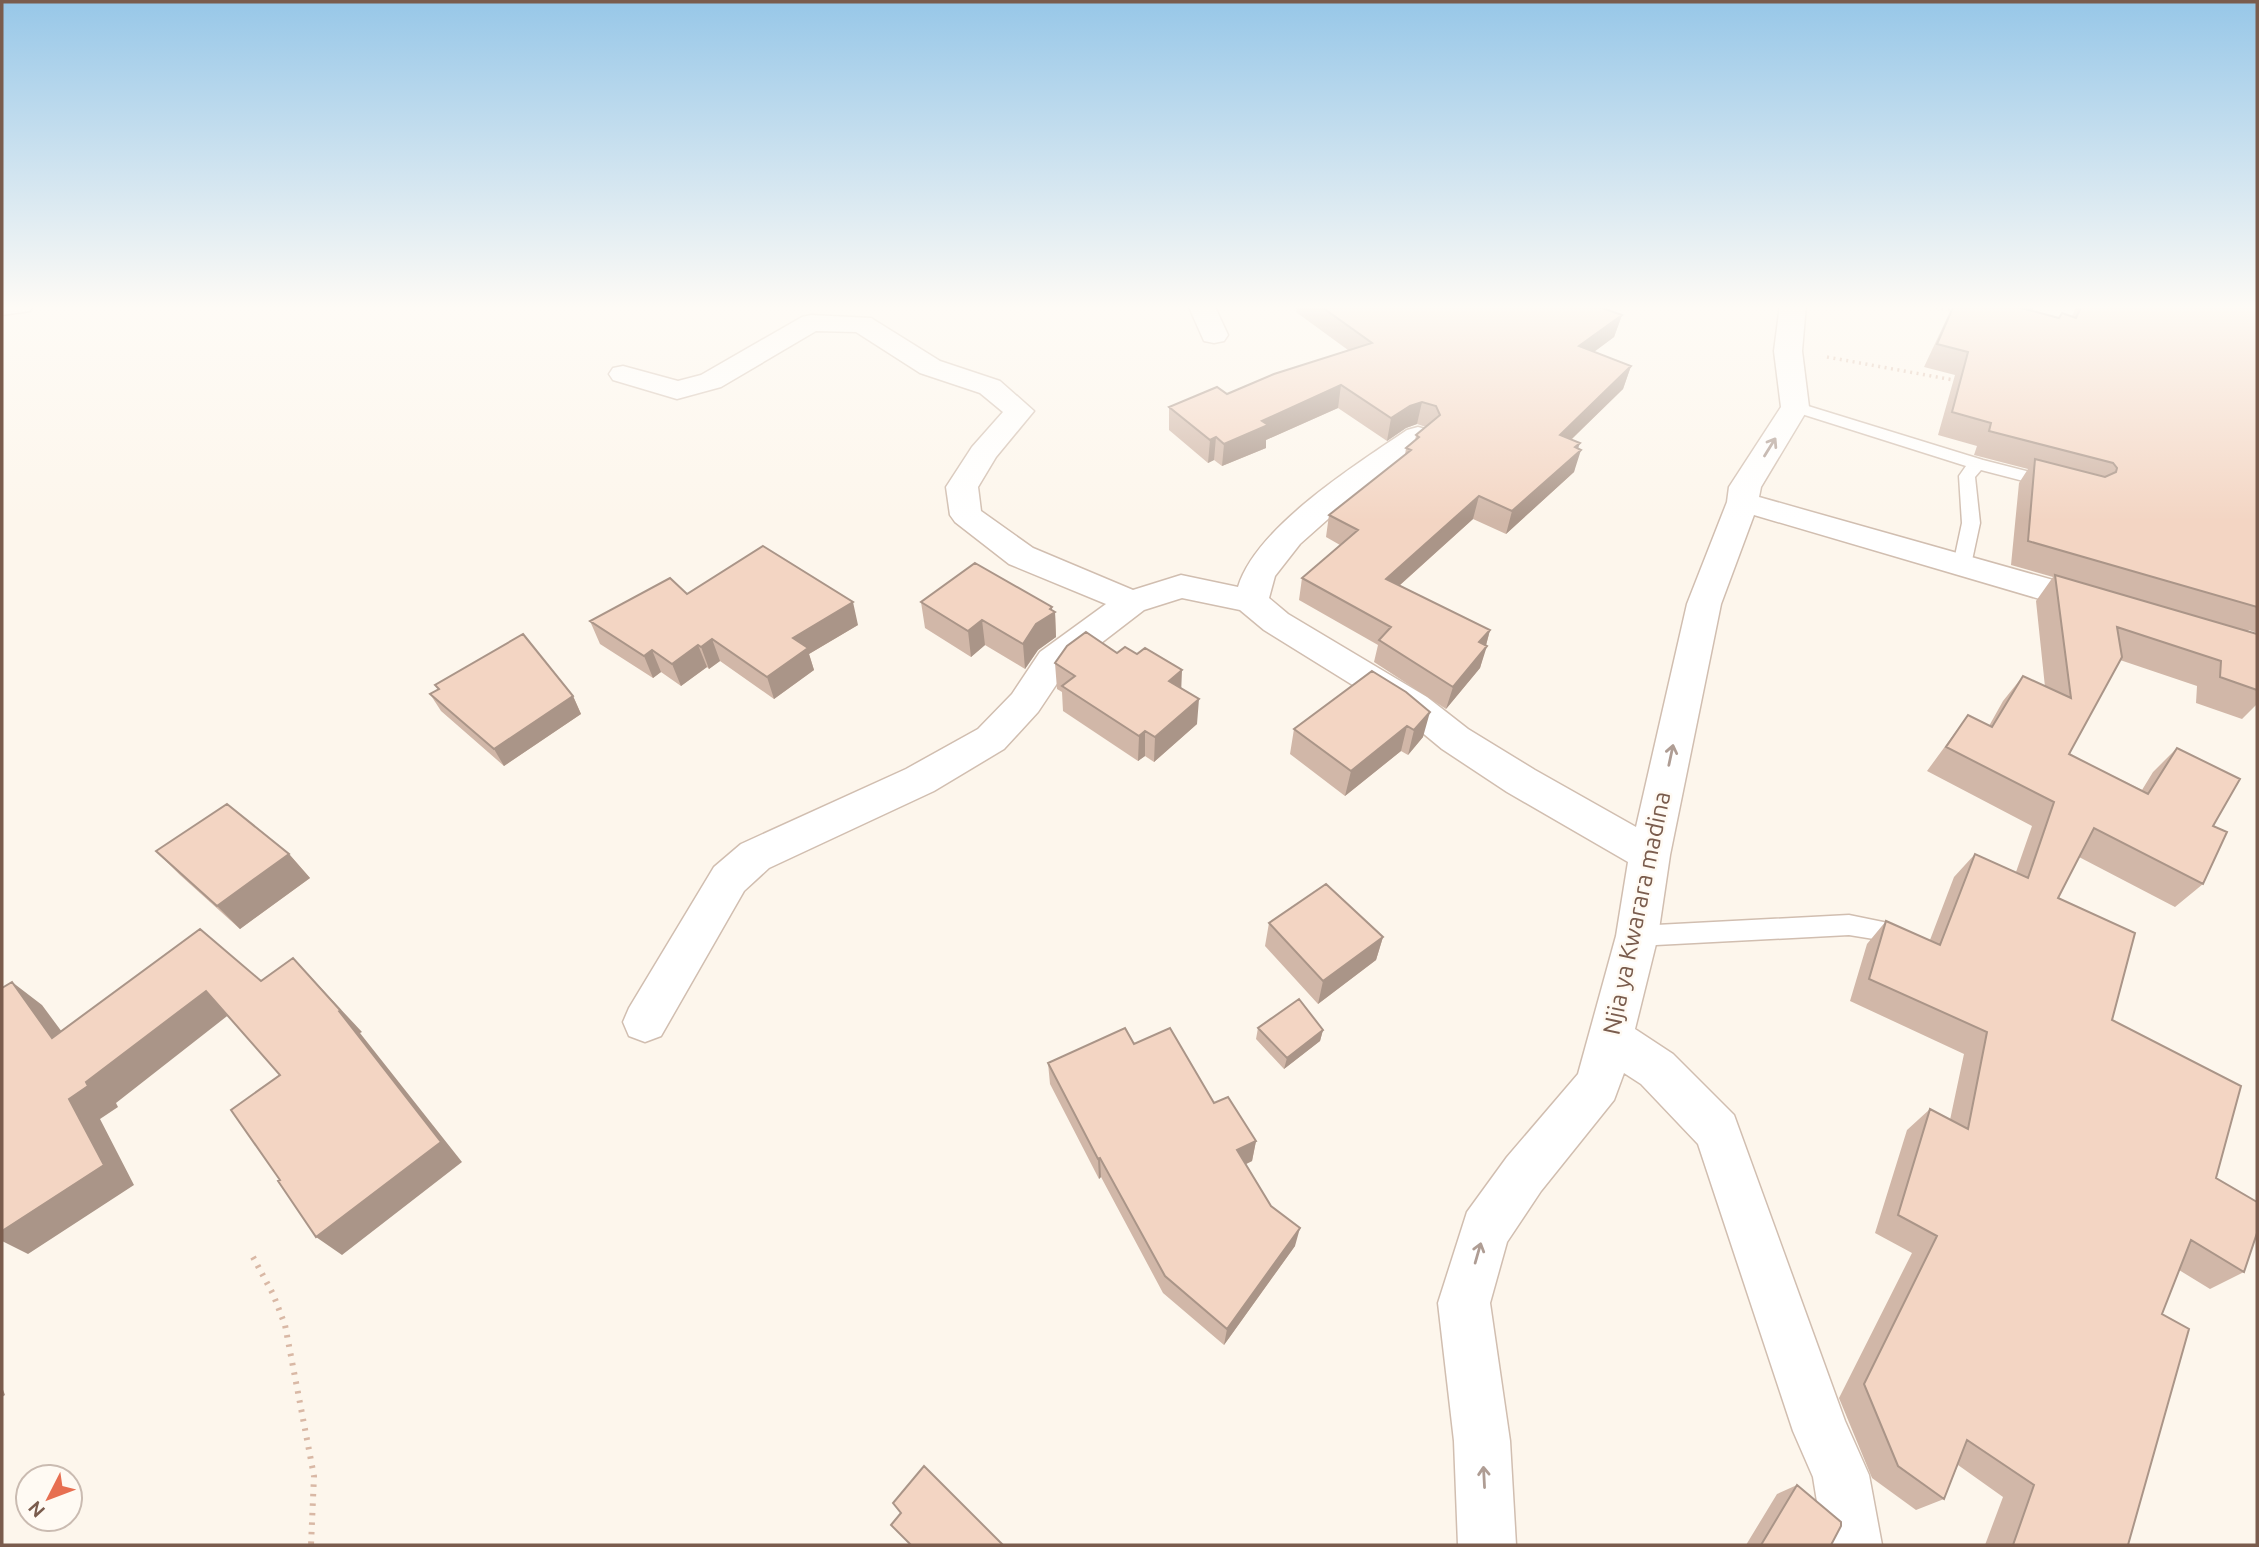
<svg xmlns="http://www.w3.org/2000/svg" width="2259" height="1547" viewBox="0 0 2259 1547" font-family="Ubuntu,sans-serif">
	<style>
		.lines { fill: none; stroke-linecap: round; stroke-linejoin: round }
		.lane-casing { stroke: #d1beb0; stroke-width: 3 }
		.street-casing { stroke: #d1beb0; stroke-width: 3 }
		.path-far1 { stroke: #d9b8a5; stroke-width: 3.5; stroke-dasharray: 2 4.5; stroke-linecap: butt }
		.path { stroke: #d9b8a5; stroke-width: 6; stroke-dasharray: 2.5 7; stroke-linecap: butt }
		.lane { fill: #fff; fill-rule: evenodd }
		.street { fill: #fff; fill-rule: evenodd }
		.wall { fill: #d1b7a8 }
		.shaded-wall { fill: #aa9588 }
		.building { fill: #f3d5c3; stroke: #aa9588; stroke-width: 2 }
		.oneway { stroke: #af9d94 }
		.labels { text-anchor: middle; stroke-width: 5; stroke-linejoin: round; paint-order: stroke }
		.street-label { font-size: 24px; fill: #7a5c4d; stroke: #fffaf3 }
	</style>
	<rect width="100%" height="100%" fill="#fdf6ec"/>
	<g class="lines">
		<defs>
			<path id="lane" d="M1795 402 1983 460 2057 479 2059 483 2051 488 1981 470 1975 477 1980 523 1971 565 1968 569H1956L1953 565 1962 523 1959 476 1966 466 1789 410 1787 407Z
				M1849 915 1888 923 1892 930 1888 937 1880 940 1849 935 1637 946 1629 943 1625 936 1629 929 1637 926Z"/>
			<path id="street" d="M2 305H34L30 311 2 315Z
				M1188 305H1214L1228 335 1224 341 1214 343 1204 341Z
				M1780 305H1806L1802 351 1809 407 1761 487 1759 497 2106 595 2111 603 2106 611 2094 615 1754 515 1721 604 1670 855 1658 936 1635 1029 1673 1054 1734 1115 1845 1421 1869 1475 1882 1545H1824L1813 1477 1793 1431 1698 1144 1641 1084 1624 1073 1614 1100 1541 1191 1507 1242 1490 1303 1510 1441 1516 1545H1458L1454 1441 1438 1303 1467 1212 1507 1157 1578 1074 1616 936 1628 862 1507 792 1442 749 1401 715 1264 630 1240 610 1182 598 1144 610 1066 670 1038 712 1004 749 934 791 769 868 744 891 661 1036 645 1042 629 1036 623 1022 629 1008 714 867 741 844 906 769 978 729 1012 694 1040 652 1106 604 1009 564 955 522 950 515 946 487 972 447 1003 412 980 393 920 373 856 332 816 331 721 387 677 399 613 380 609 374 613 368 623 366 678 381 701 375 802 317 811 315 871 318 940 361 1000 381 1034 411 996 457 978 487 981 511 1033 548 1133 590 1181 575 1238 587C1256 527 1357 464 1407 430L1418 427 1429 430 1433 436 1429 442 1355 495 1300 544 1275 576 1269 598 1288 614 1427 697 1468 729 1535 770 1636 827 1687 604 1727 502 1729 487 1781 407 1774 351Z"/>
		</defs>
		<!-- lane casing -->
		<use href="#lane" class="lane-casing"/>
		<!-- street casing -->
		<use href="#street" class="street-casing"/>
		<!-- path-far1 -->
		<path class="path-far1" d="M1929 305 1954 311
			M2027 315 2035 305
			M1827 357 1959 381"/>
		<!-- path -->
		<path class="path" d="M253 1257 273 1294 285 1325 314 1476 311 1545"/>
		<!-- lane -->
		<use href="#lane" class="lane"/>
		<!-- street -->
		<use href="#street" class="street"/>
	</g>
	<!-- wall -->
	<path class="wall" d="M1297 305H1594L1622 315 1614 337 1594 352 1631 366 1623 389 1571 440 1578 448 1574 472 1506 534 1473 519 1399 586 1490 630 1480 668 1446 709 1374 662 1378 645 1299 600 1302 578 1340 545 1326 537 1329 515 1405 455 1406 448 1415 441 1416 435 1426 427 1417 424 1406 428 1387 441 1338 408 1266 440V448L1222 466 1214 460 1208 463 1169 430V407L1227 394 1348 350 1296 312Z
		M1953 305H2010L2059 318 2072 316 2077 305H2257V633L2249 630 2248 631 2257 634V704L2242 719 2196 703 2197 686 2120 660 2069 754 2142 790 2153 772 2177 748 2213 826 2203 884 2175 907 2079 857 2058 898 2112 1020 2216 1178 2244 1272 2210 1289 2179 1270 2162 1314 2128 1545H1985L2003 1497 1958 1465 1944 1499 1916 1510 1872 1478 1839 1398 1912 1253 1875 1233 1907 1130 1930 1109 1950 1120 1964 1054 1850 1001 1867 944 1886 921 1930 940 1954 877 1975 854 2016 872 2032 826 1927 771 1968 715 1989 726 2003 701 2023 676 2045 687 2036 601 2053 577 2011 565 2019 483 2028 469 1974 455 1977 446 1938 435 1955 375 1924 367Z
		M687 594 858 625 809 654 814 670 774 699 720 661 709 669 707 667 681 686 661 672 653 678 600 644 590 621Z
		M921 602 1052 607V610L1055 612 1056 637 1038 650 1025 669 985 645 971 657 925 628Z
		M1117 653 1181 688 1197 724 1154 762 1145 756 1138 761 1063 711 1062 692 1057 689 1055 663Z
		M1372 671 1423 737 1408 755 1401 751 1345 796 1290 754 1294 729Z
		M435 685 573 696 581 714 504 766 441 711 430 694 438 689Z
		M156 851 289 854 310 878 240 929 180 875Z
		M1269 923 1383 937 1376 960 1318 1004 1265 946Z
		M1258 1028 1323 1030 1320 1041 1284 1069 1256 1039Z
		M1134 1044 1214 1103 1256 1141 1252 1161 1246 1164 1295 1246 1224 1345 1163 1293 1101 1177 1099 1179 1050 1084 1048 1063Z
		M1797 1485 1831 1545H1746L1777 1494Z"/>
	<!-- shaded-wall -->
	<path class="shaded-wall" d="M1622 315 1614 337 1572 368 1579 346Z
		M1631 366 1623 389 1553 457 1560 435Z
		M1341 385 1338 408 1266 440V448L1222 466 1224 444 1262 421Z
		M1422 402 1417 424 1406 428 1387 441 1391 418 1410 406Z
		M1216 437 1214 460 1208 463 1210 440Z
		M1580 443 1576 454 1581 450 1574 472 1506 534 1512 511Z
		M1479 496 1473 519 1381 602 1386 579Z
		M853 602 858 625 809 654 814 670 774 699 767 677 793 638Z
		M1052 607V613L1055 612 1056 637 1038 650 1025 669 1023 644 1036 624Z
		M982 620 985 645 971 657 968 631Z
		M1490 630 1485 649 1487 646 1480 668 1446 709 1453 687 1479 642Z
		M712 639 720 661 709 669 701 647Z
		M698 645 707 667 681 686 672 664Z
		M652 650 661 672 653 678 644 656Z
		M1182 670 1181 695 1169 681Z
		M573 696 581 714 504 766 494 749Z
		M1199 699 1197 724 1154 762 1155 737Z
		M1430 712 1423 737 1408 755 1414 730Z
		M1407 726 1401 751 1345 796 1351 771Z
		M1145 731V756L1138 761 1139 736Z
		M289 854 310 878 240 929 217 906Z
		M1383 937 1376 960 1318 1004 1323 981Z
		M293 958 362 1032 360 1033 462 1162 342 1255 316 1237Z
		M12 982 42 1005 82 1059 52 1038Z
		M206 991 231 1013 116 1103 118 1107 100 1119 134 1185 28 1254 2 1241V1231L69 1099 86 1082Z
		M1323 1030 1320 1041 1284 1069 1287 1058Z
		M1256 1141 1252 1161 1234 1170 1237 1150Z
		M1100 1158 1101 1177 1099 1179 1098 1159Z
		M1300 1228 1295 1246 1224 1345 1227 1329Z
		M2 1387 5 1395 2 1397Z"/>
	<!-- building -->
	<path class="building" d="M1319 305H1594L1622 315 1579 346 1631 366 1560 435 1580 443 1575 447 1581 450 1512 511 1479 496 1386 579 1490 630 1479 642 1487 646 1453 687 1379 640 1391 627 1302 578 1358 530 1329 515 1411 450 1406 448 1419 437 1416 435 1440 415 1436 406 1422 402 1410 406 1391 418 1341 385 1262 421 1268 425 1224 444 1216 437 1210 440 1169 407 1217 387 1227 394 1274 374 1372 343Z
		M1954 305H2010L2059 318 2062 313 2076 318 2082 305H2257V607L2028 541 2035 459 2105 477 2116 472 2117 468 2113 463 1989 431 1991 423 1952 412 1968 352 1937 344Z
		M763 546 853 602 793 638 808 648 767 677 712 639 701 647 698 645 672 664 652 650 644 656 590 621 670 578 687 594Z
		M975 563 1052 607 1050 609 1055 612 1036 624 1023 644 982 620 968 631 921 602Z
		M2055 575 2257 634V690L2220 677 2221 661 2117 627 2122 657 2069 754 2148 794 2177 748 2240 779 2213 826 2227 832 2203 884 2094 828 2058 898 2135 933 2112 1020 2241 1086 2216 1178 2257 1202V1233L2244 1272 2191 1240 2162 1314 2189 1329 2128 1545H2013L2034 1485 1967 1440 1944 1499 1898 1466 1864 1384 1937 1236 1898 1215 1930 1109 1968 1129 1987 1032 1869 979 1886 921 1940 945 1975 854 2028 878 2054 802 1946 747 1968 715 1992 727 2023 676 2071 698Z
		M1086 632 1117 653 1125 647 1137 654 1145 648 1182 670 1169 681 1199 699 1155 737 1145 731 1139 736 1062 686 1075 676 1055 663 1067 646Z
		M523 634 573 696 494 749 430 694 439 689 435 685Z
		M1372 671 1406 692 1430 712 1414 730 1407 726 1351 771 1294 729Z
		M227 804 289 854 217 906 156 851Z
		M1326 884 1383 937 1323 981 1269 923Z
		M200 929 261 981 293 958 340 1010 339 1011 441 1142 316 1237 278 1181 280 1180 231 1110 280 1075 206 991 86 1082 88 1086 69 1099 104 1165 2 1231V988L12 982 52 1038Z
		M1299 999 1323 1030 1287 1058 1258 1028Z
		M1125 1028 1134 1044 1170 1028 1214 1103 1228 1097 1256 1141 1237 1150 1271 1206 1300 1228 1227 1329 1165 1276 1100 1158 1098 1159 1048 1063Z
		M924 1466 1003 1545H911L891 1525 901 1513 893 1503Z
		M1797 1485 1841 1522V1526L1831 1545H1761Z"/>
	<!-- one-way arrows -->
	<defs><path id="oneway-shaft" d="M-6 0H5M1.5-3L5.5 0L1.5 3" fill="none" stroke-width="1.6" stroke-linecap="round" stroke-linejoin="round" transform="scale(1.75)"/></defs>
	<g class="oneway">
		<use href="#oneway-shaft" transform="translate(1770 447) rotate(-58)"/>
		<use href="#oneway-shaft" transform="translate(1671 755) rotate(-78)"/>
		<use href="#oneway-shaft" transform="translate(1478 1253) rotate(-74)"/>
		<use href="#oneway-shaft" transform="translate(1484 1477) rotate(-93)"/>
	</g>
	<!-- sky -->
	<linearGradient id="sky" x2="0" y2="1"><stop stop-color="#97c7e8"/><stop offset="0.59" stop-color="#fefbf6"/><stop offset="1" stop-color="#fefbf6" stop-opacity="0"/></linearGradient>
	<rect width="2259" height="521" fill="url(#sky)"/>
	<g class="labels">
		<!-- street labels -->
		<g class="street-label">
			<text transform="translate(1637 913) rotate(-78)" y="8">Njia ya Kwarara madina</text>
		</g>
	</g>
	<!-- border -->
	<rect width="2259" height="1547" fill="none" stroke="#7a5c4d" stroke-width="7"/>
	<!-- north arrow -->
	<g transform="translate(49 1498) rotate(228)"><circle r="33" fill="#fffaf3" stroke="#cabbb1" stroke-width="2"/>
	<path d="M0-5L12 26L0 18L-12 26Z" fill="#e76f51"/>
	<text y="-10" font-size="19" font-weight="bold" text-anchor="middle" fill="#7a5c4d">N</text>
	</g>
</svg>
